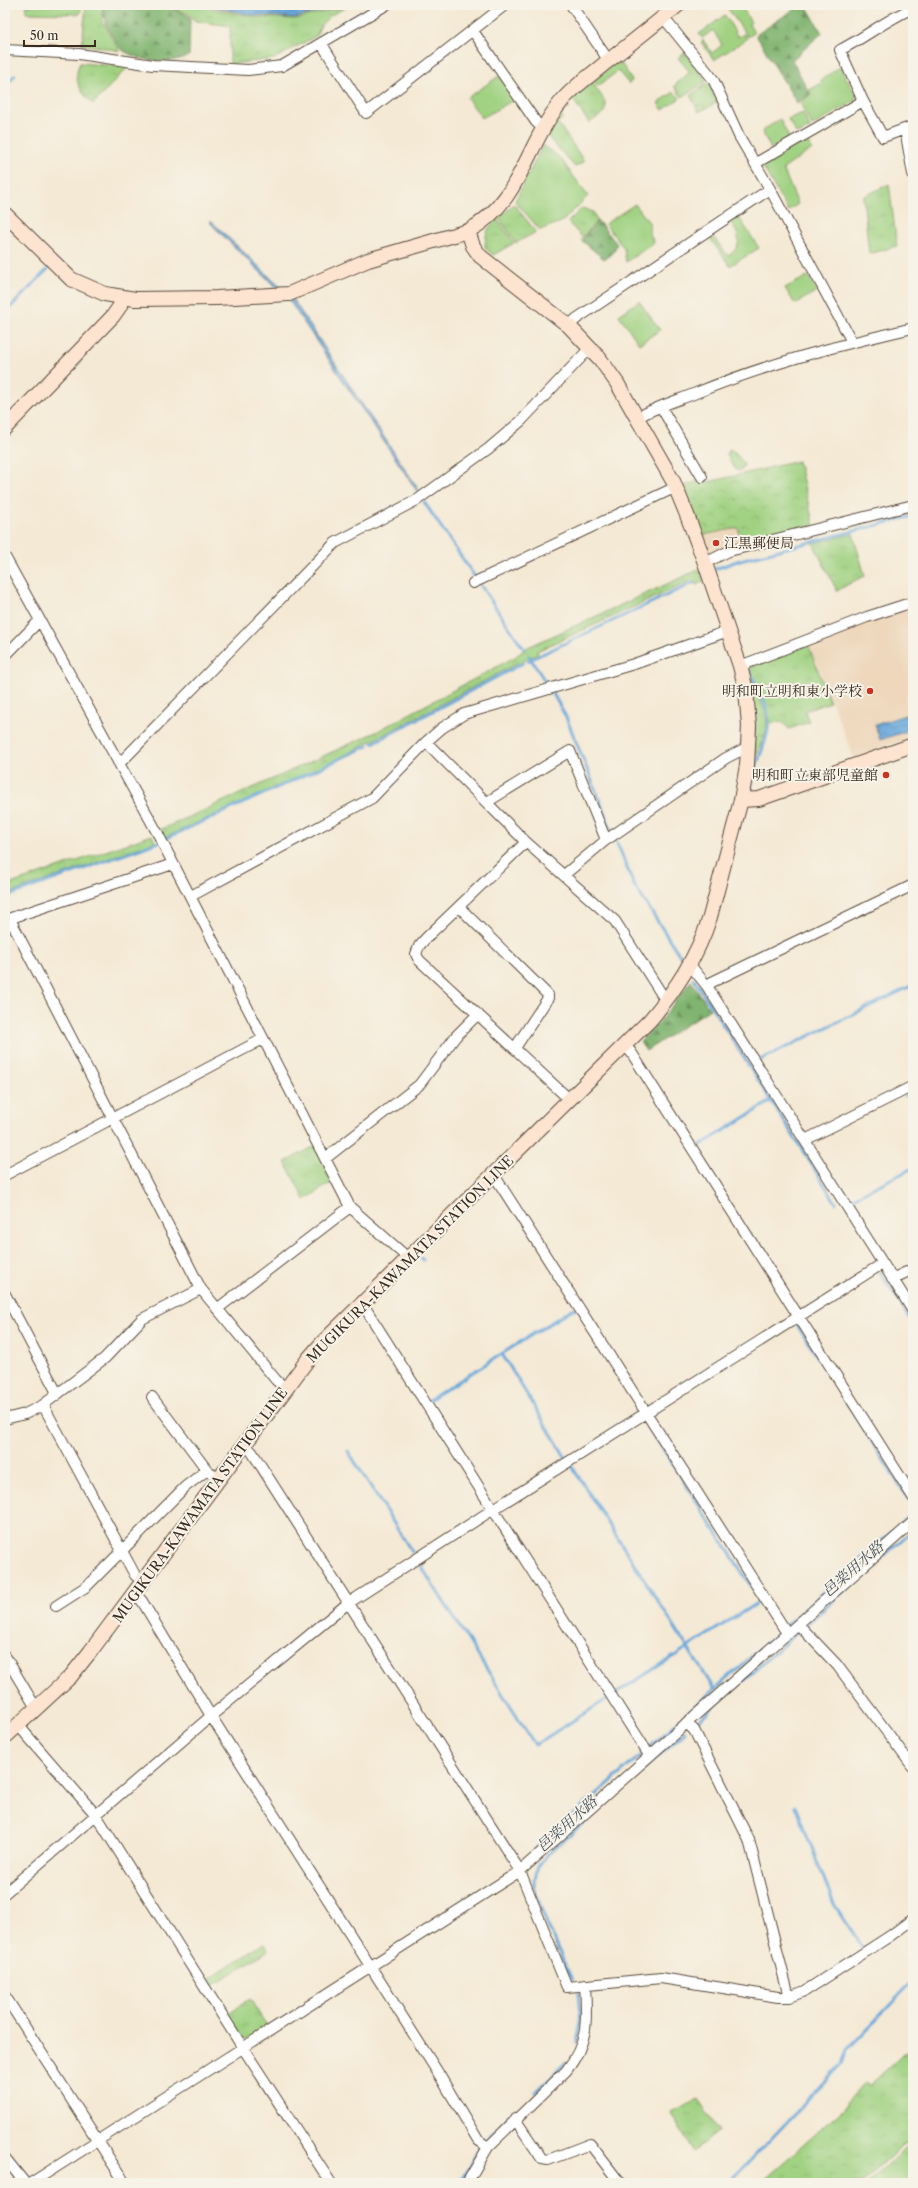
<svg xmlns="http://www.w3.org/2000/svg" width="918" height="2188" viewBox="0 0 918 2188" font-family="'Libre Caslon Text','Noto Serif JP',serif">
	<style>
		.built { fill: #eed7bb }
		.grass { fill: url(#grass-tufts); stroke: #6e7e50 }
		.forest { fill: url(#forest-firs); stroke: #5e6f47 }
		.park { fill: url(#park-crowns); stroke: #6e7e50 }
		.garden { fill: #a0d282; stroke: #6e7e50 }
		.water { fill: url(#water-waves); stroke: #526a7d }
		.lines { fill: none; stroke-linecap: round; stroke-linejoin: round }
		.stream { stroke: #69a9dc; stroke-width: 3 }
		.street-casing { stroke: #574739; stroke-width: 12 }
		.secondary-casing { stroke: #574739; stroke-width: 16 }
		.street { stroke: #fff; stroke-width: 10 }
		.secondary { stroke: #fde4d1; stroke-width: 14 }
		.poi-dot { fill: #c8321e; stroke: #f7f3e8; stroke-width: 1.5 }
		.labels { text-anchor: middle; stroke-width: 4; stroke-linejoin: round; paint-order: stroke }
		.poi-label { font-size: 14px; fill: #3b2a1e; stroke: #f7f3e8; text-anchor: end }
		.street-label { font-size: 14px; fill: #3b2a1e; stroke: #f7f3e8 }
		.water-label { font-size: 15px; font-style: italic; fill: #4b5660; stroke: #f7f3e8 }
	</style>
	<defs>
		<pattern id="grass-tufts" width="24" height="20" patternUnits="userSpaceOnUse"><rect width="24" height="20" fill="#a0d282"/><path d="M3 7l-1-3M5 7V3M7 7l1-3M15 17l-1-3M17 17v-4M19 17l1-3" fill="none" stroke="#8bb470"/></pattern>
		<pattern id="forest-firs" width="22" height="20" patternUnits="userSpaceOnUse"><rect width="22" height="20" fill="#80b470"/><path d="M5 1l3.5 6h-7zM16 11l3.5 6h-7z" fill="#6a935b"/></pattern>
		<pattern id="park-crowns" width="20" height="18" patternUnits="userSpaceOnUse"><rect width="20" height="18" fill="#a0d282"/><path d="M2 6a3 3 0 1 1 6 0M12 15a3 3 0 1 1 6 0" fill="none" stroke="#8bb470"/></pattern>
		<pattern id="water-waves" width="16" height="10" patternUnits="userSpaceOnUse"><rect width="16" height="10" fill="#69a9dc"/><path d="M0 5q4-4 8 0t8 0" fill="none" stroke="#588ab2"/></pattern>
	</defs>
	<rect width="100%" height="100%" fill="#f7f3e8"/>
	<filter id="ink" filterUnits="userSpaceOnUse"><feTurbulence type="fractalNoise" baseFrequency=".025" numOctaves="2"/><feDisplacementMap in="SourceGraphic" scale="8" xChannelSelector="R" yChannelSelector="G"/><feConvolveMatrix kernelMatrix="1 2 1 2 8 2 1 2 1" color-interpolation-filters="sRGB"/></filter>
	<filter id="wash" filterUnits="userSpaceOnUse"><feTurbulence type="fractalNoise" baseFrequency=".012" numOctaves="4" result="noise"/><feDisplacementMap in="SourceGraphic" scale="16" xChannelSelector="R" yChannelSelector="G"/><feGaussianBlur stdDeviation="0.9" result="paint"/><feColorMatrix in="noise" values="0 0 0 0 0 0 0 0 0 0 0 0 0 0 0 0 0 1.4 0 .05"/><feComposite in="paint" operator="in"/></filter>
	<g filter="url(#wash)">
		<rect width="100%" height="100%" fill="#f4e9d4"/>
		<!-- built -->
		<path class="built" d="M738 528 742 544 710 557 703 535Z
			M913 605V737L854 758 809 644Z"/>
		<!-- grass -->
		<path class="grass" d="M26 5H82L80 14 26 13Z
			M86 5H103L101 19 120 51 82 44Z
			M165 5H193L256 17 296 19 351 5 331 15 321 25 316 36 274 59 230 64V26L195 21 190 15Z
			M80 63 128 67 93 104C80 92 72 79 80 63Z
			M592 82 606 103 605 112 589 123 572 98Z
			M709 83 718 102 699 112 690 95Z
			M889 184 897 246 869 254 863 197Z
			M514 204 536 232 516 243 499 218Z
			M582 208 593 212 597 221 582 237 568 222Z
			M497 219 514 243 493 255 485 248C486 233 486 230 497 219Z
			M729 450C737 453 740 458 744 465L742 470 737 471 730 462 727 453Z
			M853 534 865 576 854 581 837 591 813 543Z
			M808 644 830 702 805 711 809 722 789 729 782 722 771 723 764 699 749 671 766 714 767 729 753 764 755 708 748 668Z
			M315 1146 332 1182 305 1200 285 1162Z
			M264 1943 269 1950 210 1987 206 1980Z
			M250 1999 267 2026 246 2039 242 2038 227 2014Z
			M913 2045V2136L862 2183H760L844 2109 850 2097 866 2082 869 2086Z
			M698 2100 719 2131 693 2151 670 2112Z
			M913 2141V2183H868Z"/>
		<!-- forest -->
		<path class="forest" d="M105 5 169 7 190 17 189 56C169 65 139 62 121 49 117 45 114 38 111 33 105 23 101 17 105 5Z
			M800 5H806L822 33 792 60 810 94 797 103 756 35Z
			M598 221 617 244 613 253 604 259 581 240Z
			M691 981 710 1009 646 1051 640 1042 660 1021Z"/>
		<!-- park -->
		<path class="park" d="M798 461 814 526 742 544 738 528 703 535 684 486 706 479 708 482Z
			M700 569 704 581 696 585 693 580 537 651 538 654 532 657 530 656 522 663 520 662 336 760 164 838 160 830 374 733 515 657 526 648Z
			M152 835 155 842 5 895V886Z"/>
		<!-- garden -->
		<path class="garden" d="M734 5H748L743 9 751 22 749 24 754 33 748 37 728 9Z
			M725 15 738 37 744 34 747 39 714 60 701 42 703 40 712 53 722 45 713 30 702 38 699 34Z
			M685 53 707 81 682 97 674 86 690 72 678 58Z
			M617 61 624 67 632 81 629 84 618 71 598 86 594 81Z
			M840 67 856 95 855 101 812 126 800 103 811 94 809 90 822 83 821 80Z
			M499 76 515 99 482 118 467 98Z
			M674 92 680 98 663 110 658 103Z
			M566 105 570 107 561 114 563 118 558 123 584 161 575 167 546 135Z
			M803 113 810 128 798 134 796 133 788 119Z
			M780 119 789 138 771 149 762 131Z
			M807 138 812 149 783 169 798 204 788 211 762 165Z
			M543 145 560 158 588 196 563 221 540 230 515 201Z
			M635 204 650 224V234L654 243 626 262 624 248 605 224Z
			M738 216 759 248 730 266 707 234 710 232 728 256C744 245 739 235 730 220Z
			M808 276 817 291 795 304 785 288Z
			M639 301 660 330 639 344 619 315Z"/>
		<!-- water -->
		<path class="water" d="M206 5H343L295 18 252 15Z
			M211 221 292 298 419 490 417 491 288 299 210 223Z
			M908 714 913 729 880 740 875 725Z"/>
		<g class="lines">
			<!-- stream -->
			<path class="stream" d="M5 86 15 75
				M5 313 48 269
				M424 502 524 649
				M715 569 740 560 913 516
				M529 656 548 686
				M536 657 693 583
				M528 661 534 658
				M750 671C757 688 772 710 768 729 765 749 753 766 751 788
				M552 692 566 717 634 885 684 962
				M373 743 523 663
				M165 839 368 746
				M5 897 159 842
				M694 979 836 1203
				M758 1061 913 985
				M905 1096 913 1092
				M698 1147 771 1101
				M849 1200 913 1168
				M421 1258 423 1260
				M880 1272 913 1324
				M797 1325 913 1506
				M502 1354 566 1458
				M429 1400 574 1308 575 1309
				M646 1423 780 1631
				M348 1451 412 1552
				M571 1465 714 1689
				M421 1566 535 1745 607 1699
				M808 1623 913 1530
				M615 1694 760 1601
				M693 1725 800 1630
				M795 1806 834 1904 863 1948
				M534 1850 913 1513
				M572 1980C563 1959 533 1899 534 1879 535 1869 541 1862 547 1855L685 1732
				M577 2042 581 2022 578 1993
				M536 2092 566 2062
				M488 2138 515 2110
				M461 2183 480 2147
				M729 2183 842 2064 847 2050 913 1981"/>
		</g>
	</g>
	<g filter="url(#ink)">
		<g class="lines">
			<defs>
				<path id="street" d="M571 5 609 61
					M663 17 713 79 739 136 770 189 852 342
					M473 31 536 122 544 129
					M321 43 366 113 505 5
					M5 50 79 54 153 65 248 70 282 66 386 5
					M863 101 840 50C864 38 886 20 911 9L913 11
					M905 129 913 174
					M756 163 863 101 883 137 913 126
					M569 326 576 319 770 189
					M661 407 702 477
					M637 418C655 407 676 401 696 393 766 364 839 345 913 328
					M5 557 158 834 350 1207 408 1258
					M705 563 729 551 913 505
					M473 583 676 487
					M5 656 40 620
					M740 666 867 617 913 602
					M426 742 526 842 615 921 666 1001
					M118 762 124 759 335 543 417 500 488 449 521 421 591 347
					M487 802 570 751 606 840
					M526 842 427 937 419 946 416 954 419 960 570 1100
					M564 875 606 840 726 758 748 747
					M191 896 372 798 426 742 442 728 464 714 634 664 728 631
					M459 907 548 995V998L515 1048
					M10 919 201 1289 276 1380 286 1389
					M5 920 173 864
					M690 965 707 986 913 1311
					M707 986 712 982 913 885
					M625 1046 631 1052 913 1497
					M805 1140 913 1086
					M326 1158 419 1085 456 1036 478 1014
					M5 1175 263 1039
					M494 1175 787 1633
					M892 1279 913 1269
					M5 1294 57 1393
					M362 1303 649 1755
					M217 1309 350 1207
					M152 1397 207 1470 212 1474
					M5 1419 25 1414 43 1405
					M245 1445 252 1452 520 1871 567 1987 661 1978 778 1997H789L805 1991 890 1936 913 1919
					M144 1582 135 1575 43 1405 105 1358 142 1319 201 1289
					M135 1594 142 1601 211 1716 437 2071 478 2140 488 2147
					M56 1606 87 1586 185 1487 207 1470
					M798 1624 837 1665 913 1767
					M5 1656 36 1708
					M686 1723 694 1730 749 1840 789 1997
					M18 1725 96 1815 243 2048 331 2183
					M5 1893 211 1716 347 1604 492 1510 882 1264
					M5 1996 125 2183
					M515 2119 542 2159 548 2160 590 2144 620 2183
					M5 2158 25 2183
					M31 2183 520 1871 913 1522
					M467 2183 488 2147 566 2071C589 2042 587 2020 585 1985"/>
				<path id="secondary" d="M5 214 71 279 105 294 135 299 217 298 289 294 368 260 468 231C521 202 525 146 561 102 573 87 590 76 604 64 629 45 654 25 678 5
					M5 428 113 316 120 306 121 297
					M741 800 759 799 913 745
					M5 1737 71 1676 90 1652 309 1358 322 1343 650 1020C677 988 697 957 710 917L741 800 747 765 749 726 746 690 740 666 705 563 687 515 673 481 617 383 600 359 569 326 480 256 473 246 468 231"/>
			</defs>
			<!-- street casing -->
			<use href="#street" class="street-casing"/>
			<!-- secondary casing -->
			<use href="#secondary" class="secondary-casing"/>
			<!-- street -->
			<use href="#street" class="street"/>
			<!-- secondary -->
			<use href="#secondary" class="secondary"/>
		</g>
	</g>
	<!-- markers -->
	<g class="poi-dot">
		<circle cx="716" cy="543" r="4"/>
		<circle cx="870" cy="691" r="4"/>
		<circle cx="886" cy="775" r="4"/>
	</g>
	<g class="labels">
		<!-- poi labels -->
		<g class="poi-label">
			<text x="724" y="548" text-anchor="start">江黒郵便局</text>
			<text x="862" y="696">明和町立明和東小学校</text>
			<text x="878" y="780">明和町立東部児童館</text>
		</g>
		<!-- street labels -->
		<g class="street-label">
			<text transform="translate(410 1259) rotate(-45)" y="5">MUGIKURA-KAWAMATA STATION LINE</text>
			<text transform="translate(200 1505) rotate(-54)" y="5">MUGIKURA-KAWAMATA STATION LINE</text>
		</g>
		<!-- water labels -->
		<g class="water-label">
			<text transform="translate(853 1569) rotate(-41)" y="5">邑楽用水路</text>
			<text transform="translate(567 1824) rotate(-42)" y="5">邑楽用水路</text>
		</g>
	</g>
	<!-- margin -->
	<rect width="918" height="2188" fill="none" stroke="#f7f3e8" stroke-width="20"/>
	<!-- scale -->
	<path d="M24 40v6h71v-6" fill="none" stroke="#3b2a1e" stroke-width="2"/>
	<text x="30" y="40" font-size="12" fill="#3b2a1e" stroke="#f7f3e8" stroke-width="3" paint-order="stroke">50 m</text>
</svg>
